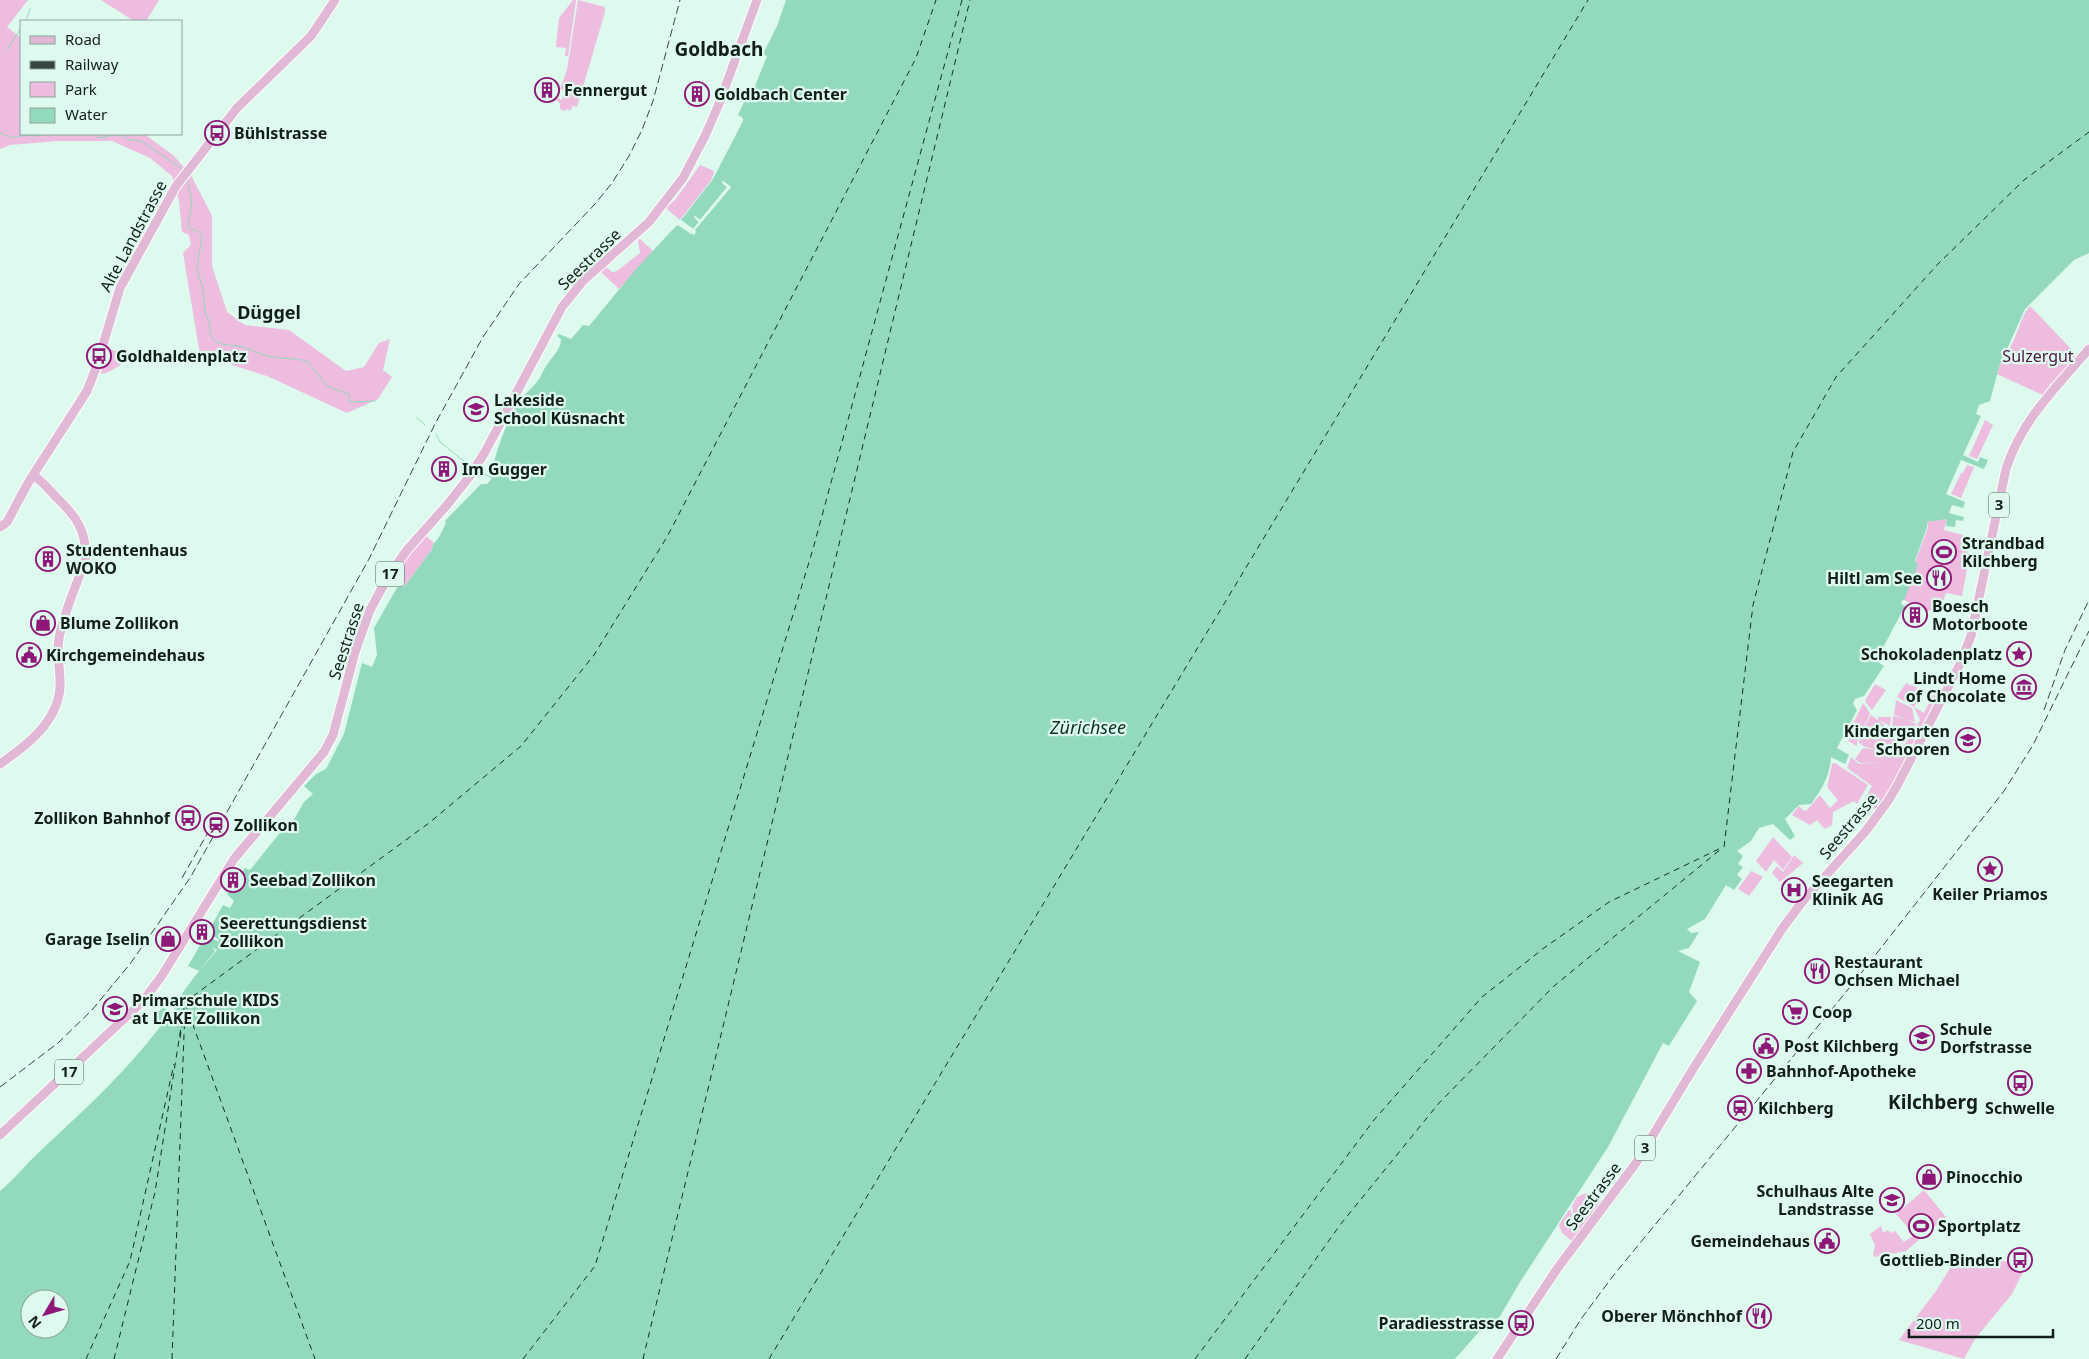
<svg xmlns="http://www.w3.org/2000/svg" width="2089" height="1359" viewBox="0 0 2089 1359" font-family="'Noto Sans',sans-serif">
	<style>
		.green { fill: #edbcde }
		.water { fill: #93d9be; fill-rule: evenodd }
		.pier { fill: #defaee }
		.lines { fill: none; stroke-linecap: round; stroke-linejoin: round }
		.stream { stroke: #93d9be; stroke-width: 1 }
		.ferry { stroke: #0f3025; stroke-width: 1; stroke-dasharray: 6 5; stroke-linecap: butt }
		.major-casing { stroke: #fff; stroke-width: 11 }
		.major { stroke: #e1b8d5; stroke-width: 9 }
		.rail { stroke: #37453f; stroke-width: 1; stroke-dasharray: 8 4; stroke-linecap: butt }
		.labels { text-anchor: middle; stroke-width: 4.5; stroke-linejoin: round; paint-order: stroke }
		.shield { fill: #defaee; stroke: #50605a; stroke-width: 1 }
		.shield-label { font-size: 15px; font-weight: bold; fill: #131e1a }
		.poi-label { font-size: 16px; font-weight: bold; fill: #131e1a; stroke: #defaee; text-anchor: start }
		.street-label { font-size: 16px; fill: #131e1a; stroke: #defaee }
		.park-label { font-size: 16px; fill: #4f1142; stroke: #defaee }
		.neighbourhood-label { font-size: 18px; font-weight: bold; fill: #131e1a; stroke: #defaee }
		.water-label { font-size: 18px; font-style: italic; fill: #0f3025; stroke: #defaee }
		.quarter-label { font-size: 19px; font-weight: bold; fill: #131e1a; stroke: #defaee }
	</style>
	<rect width="100%" height="100%" fill="#defaee"/>
	<!-- green -->
	<path class="green" d="M0 0H28L7 27 21 38V134H144L173 155 191 175 212 216V266L227 312 245 325 289 330 346 371 364 367 379 343 390 339 383 370 392 377 378 399 347 413 267 376 200 355 183 253 191 245 189 235 182 232 179 201 172 176 150 158 112 141H58L10 145 0 149Z
		M101 0H159L146 21H134Z
		M573 0H576L568 56H565L566 48 556 47 559 18Z
		M578 0 605 7V12L577 107 573 106 570 111 567 109 565 111 560 109V103L556 100 557 98 562 100 564 91 560 89 567 70Z
		M700 165 714 171 712 179 680 220 666 208 676 199Z
		M640 239 653 251 619 289 601 272 606 267 612 272 617 271 640 253 638 240Z
		M2030 306 2071 349 2075 357 2053 383 2049 384 2051 386 2043 395 1997 374C2000 360 2011 349 2016 335 2021 324 2022 315 2030 306Z
		M106 348 128 355 129 360C120 364 110 373 101 374Z
		M1985 420 1993 425 1977 459 1969 456Z
		M1967 465 1974 467 1961 498 1951 494 1961 473H1963Z
		M1947 519 1944 530 1971 537 1964 567 1967 569 1962 596 1946 593 1940 609 1926 611 1902 599 1928 527 1927 522Z
		M425 535 434 543 432 546 433 548 404 587 392 578Z
		M1906 683 1923 690 1914 707 1924 713 1933 695 1937 696 1899 778 1875 809 1861 806 1872 786 1847 768 1851 757 1859 764 1878 762 1860 763 1855 759 1863 748C1899 754 1903 752 1920 720L1914 707 1897 697Z
		M1875 684 1886 690 1872 710 1865 701Z
		M1896 700 1912 708 1915 722 1908 720 1916 724 1903 744 1892 731 1893 716 1907 719 1894 715Z
		M1863 703 1870 713C1867 725 1857 733 1857 746L1848 741 1853 724Z
		M1871 715 1878 720V717H1891L1890 726 1879 720 1886 727V729L1890 730 1899 748C1887 751 1869 751 1859 743L1860 735Z
		M1835 763 1868 785 1857 804 1854 801 1833 812 1832 825 1825 829 1817 820 1810 825 1792 815 1799 806 1804 811 1807 810 1820 795 1830 808 1838 800 1827 787 1832 764Z
		M1773 837 1792 857 1783 870 1774 860 1766 872 1756 861Z
		M1794 855 1803 863 1780 882 1772 873 1777 866 1783 872Z
		M1751 871 1763 877 1749 896 1738 889Z
		M1924 1190 1946 1217 1906 1251 1876 1257 1873 1255 1875 1245 1870 1234 1881 1226 1883 1233 1888 1230 1891 1233 1895 1231 1904 1242 1914 1235 1896 1214Z
		M1586 1193 1592 1195C1597 1207 1586 1213 1578 1221L1574 1217 1572 1206 1577 1197Z
		M1596 1200 1602 1201 1572 1241 1562 1233 1559 1225 1569 1210H1571L1572 1219 1577 1226 1595 1206Z
		M1958 1255 2004 1261 2019 1265 2023 1272 2012 1294 1975 1339 1964 1359 1899 1340 1936 1291Z"/>
	<!-- water -->
	<path class="water" d="M786 0H2089V253L2074 260 2025 309 1999 367 1990 401 1979 405 1976 414 1981 416 1963 455 1978 462 1980 457 1988 460 1984 469 1961 460 1946 494 1965 502 1963 508 1952 505 1949 513 1964 517 1963 521 1956 520 1955 527 1946 526 1947 519 1927 522V527L1915 561 1918 565 1904 600 1901 601 1902 605 1905 606 1876 661 1884 666 1864 696 1855 699 1853 704 1857 710 1837 748 1849 755 1845 764 1831 757C1830 776 1822 789 1811 804L1799 805 1785 819 1795 836 1790 840 1773 824 1759 828 1751 841 1737 851 1743 856 1738 864 1743 867 1737 875 1742 879 1734 890 1726 885 1705 919 1687 929 1691 933 1699 932 1689 948 1678 951 1700 962 1689 992 1697 1001 1669 1046 1663 1043 1608 1147 1520 1282 1492 1330 1485 1325 1455 1359H0V1191C14 1180 25 1165 38 1153 81 1113 124 1074 160 1027L152 1019 163 1007 170 1012 166 1018 168 1019 177 1006V1003L182 1006 186 1001 181 996C191 979 204 966 217 950L212 947 215 951 199 971 188 966 206 935 219 942 218 939 212 935 215 929 212 925 223 905 230 908 234 901 227 894 245 868 250 870 283 829 287 832 304 802 313 794 304 786 316 774 326 769 344 734 362 663 372 667 377 655 374 628 399 584 404 587 433 548 432 546 439 537 446 523 445 521 481 484H487L492 478C491 462 510 412 521 399 526 393 532 388 537 382 542 376 544 367 549 362 554 355 561 348 561 339L557 336 559 334 571 339 583 325 589 326 636 269 676 226 678 225 691 234 731 187 723 181 722 183 728 187 700 220 695 216 694 217 699 222 693 229 681 220 713 179 743 121V118L738 115 745 100 748 101 747 106 767 56 763 54 777 26ZM30 1299H60V1329H30Z"/>
	<!-- pier -->
	<path class="pier" d="M723 181 731 187 695 230 696 232 694 235 678 225 676 226 679 222 692 232 680 221 681 220 693 229 699 222 694 217 695 216 700 220 727 187 722 183Z"/>
	<g class="lines">
		<!-- stream -->
		<path class="stream" d="M26 21 30 9
			M7 50 21 28
			M0 133 13 138C24 133 36 138 48 134
			M96 134 99 138C110 136 121 131 129 140L141 141 181 168 183 171
			M187 179 192 204 188 223 190 229 198 231 202 236 197 268 203 290 205 313C212 320 207 336 215 341 224 347 236 344 246 348 252 350 257 353 264 355 277 359 293 358 307 361L328 387 349 394 350 402 376 401
			M416 417 425 425
			M436 434 440 442 470 466
			M479 471 492 478"/>
		<!-- ferry -->
		<path class="ferry" d="M1724 847 1753 605 1793 452 1836 377 1938 264 2024 180 2089 132
			M185 1003 315 1359
			M180 1038 183 1020
			M86 1359 130 1261 174 1064
			M114 1359 155 1192 185 1002 429 823 521 746 594 655 667 537 916 58 936 0
			M172 1359 185 1008
			M523 1359 595 1266 813 549 962 0
			M643 1359 970 0
			M769 1359 1588 0
			M1195 1359 1374 1120 1482 997 1544 948 1609 902 1723 847
			M1245 1359 1340 1225 1439 1103 1554 986 1721 849"/>
		<defs>
			<path id="major" d="M0 527 7 522 28 483 87 391 96 368 120 288 176 186 237 108 311 36 335 0
				M0 764C26 746 57 723 60 688 61 672 56 654 59 638 64 612 76 586 85 561 88 532 76 516 56 497 49 489 42 481 33 475
				M0 1135 143 1001 161 977 234 859 324 752 333 735 355 652 370 610 389 575 407 550 447 505 470 476 485 452 562 307 583 281 649 222 683 178 705 136 719 104 757 0
				M1497 1359 1557 1269 1636 1163 1693 1069 1782 929 1802 902 1865 832 1888 801 1898 784 1960 664 1971 636 2006 469C2021 421 2057 386 2089 349"/>
		</defs>
		<!-- major casing -->
		<use href="#major" class="major-casing"/>
		<!-- major -->
		<use href="#major" class="major"/>
		<!-- rail -->
		<path class="rail" d="M2044 710 2065 650 2089 600
			M182 878 219 813
			M0 1087 58 1043 92 1010 130 964 190 878 369 559 435 424 483 337 519 284 595 204 612 183 629 156 642 130 653 101 680 0
			M1556 1359 1581 1319 1613 1276 1855 981 2004 791 2033 745 2089 631"/>
	</g>
	<!-- icons -->
	<defs>
		<symbol id="building-ring" viewBox="-11 -11 22 22"><circle r="9.5" fill="#defaee" stroke="#8e1777" stroke-width="1.5"/><path d="M-4-6H4V6H1V3H-1V6H-4ZM-2.5-4.3h1.7v1.8h-1.7ZM.8-4.3h1.7v1.8H.8ZM-2.5-1h1.7V.8h-1.7ZM.8-1h1.7V.8H.8Z" fill="#8e1777"/></symbol>
		<symbol id="bus-ring" viewBox="-11 -11 22 22"><circle r="9.5" fill="#defaee" stroke="#8e1777" stroke-width="1.5"/><path d="M-5-6H5V4H4V6H2V4H-2V6H-4V4H-5ZM-3.5-4V0h7V-4ZM-3.5 1.2v1.5H-2V1.2ZM2 1.2v1.5H3.5V1.2Z" fill="#8e1777"/></symbol>
		<symbol id="school-ring" viewBox="-11 -11 22 22"><circle r="9.5" fill="#defaee" stroke="#8e1777" stroke-width="1.5"/><path d="M0-5L7-2L0 1L-7-2ZM-4 1L0 2.5L4 1V4Q0 6-4 4Z" fill="#8e1777"/></symbol>
		<symbol id="stadium-ring" viewBox="-11 -11 22 22"><circle r="9.5" fill="#defaee" stroke="#8e1777" stroke-width="1.5"/><path d="M0-5a6.5 5 0 1 0 0 10a6.5 5 0 1 0 0-10ZM-3.5-1.8h7v3.6h-7Z" fill="#8e1777"/></symbol>
		<symbol id="restaurant-ring" viewBox="-11 -11 22 22"><circle r="9.5" fill="#defaee" stroke="#8e1777" stroke-width="1.5"/><path d="M-5-6h1v4h1v-4h1v4h1v-4h1v5L-1.5 .5V6h-2V.5L-5-1ZM5-6V6H3V1.5H1.5Q1.5-4 5-6Z" fill="#8e1777"/></symbol>
		<symbol id="shop-ring" viewBox="-11 -11 22 22"><circle r="9.5" fill="#defaee" stroke="#8e1777" stroke-width="1.5"/><path d="M-5-2.5h2.3a2.7 3.5 0 0 1 5.4 0H5L5.5 6h-11ZM-1.5-2.5h3a1.5 2.3 0 0 0-3 0Z" fill="#8e1777"/></symbol>
		<symbol id="sight-ring" viewBox="-11 -11 22 22"><circle r="9.5" fill="#defaee" stroke="#8e1777" stroke-width="1.5"/><path d="M0-6L1.8-2.2L6-1.7L2.9 1.2L3.7 5.4L0 3.3L-3.7 5.4L-2.9 1.2L-6-1.7L-1.8-2.2Z" fill="#8e1777"/></symbol>
		<symbol id="civic-ring" viewBox="-11 -11 22 22"><circle r="9.5" fill="#defaee" stroke="#8e1777" stroke-width="1.5"/><path d="M-.6-6.5H3V-4.5H.6V-3L4-1V1h2V6H-6V1h2V-1L-.6-3ZM-1.2 2.5V6h2.4V2.5Z" fill="#8e1777"/></symbol>
		<symbol id="museum-ring" viewBox="-11 -11 22 22"><circle r="9.5" fill="#defaee" stroke="#8e1777" stroke-width="1.5"/><path d="M0-6L6-3V-2H-6V-3ZM-5-1h2V3h-2ZM-1-1h2V3h-2ZM3-1h2V3H3ZM-6 4H6V6H-6Z" fill="#8e1777"/></symbol>
		<symbol id="station-ring" viewBox="-11 -11 22 22"><circle r="9.5" fill="#defaee" stroke="#8e1777" stroke-width="1.5"/><path d="M-3-6H3Q5-6 5-4V2Q5 4 3 4L4.5 6H3L1.5 4h-3L-3 6H-4.5L-3 4Q-5 4-5 2V-4Q-5-6-3-6ZM-3.5-4v3h7v-3ZM-3.5 1v1.5H-2V1ZM2 1v1.5H3.5V1Z" fill="#8e1777"/></symbol>
		<symbol id="hospital-ring" viewBox="-11 -11 22 22"><circle r="9.5" fill="#defaee" stroke="#8e1777" stroke-width="1.5"/><path d="M-5-5h3v3.5h4V-5h3V5h-3V1.5h-4V5h-3Z" fill="#8e1777"/></symbol>
		<symbol id="supermarket-ring" viewBox="-11 -11 22 22"><circle r="9.5" fill="#defaee" stroke="#8e1777" stroke-width="1.5"/><path d="M-6-5.5h2.5l.6 2H6L4.5 2H-2.5L-4.4-4H-6ZM-1.5 3.2a1.3 1.3 0 1 0 .1 0ZM3 3.2a1.3 1.3 0 1 0 .1 0Z" fill="#8e1777"/></symbol>
		<symbol id="pharmacy-ring" viewBox="-11 -11 22 22"><circle r="9.5" fill="#defaee" stroke="#8e1777" stroke-width="1.5"/><path d="M-2-6h4v4h4v4h-4v4h-4v-4h-4v-4h4Z" fill="#8e1777"/></symbol>
	</defs>
	<g fill-rule="evenodd">
		<use href="#building-ring" x="533" y="76" width="28" height="28"/>
		<use href="#building-ring" x="683" y="80" width="28" height="28"/>
		<use href="#bus-ring" x="203" y="119" width="28" height="28"/>
		<use href="#bus-ring" x="85" y="342" width="28" height="28"/>
		<use href="#school-ring" x="462" y="395" width="28" height="28"/>
		<use href="#building-ring" x="430" y="455" width="28" height="28"/>
		<use href="#stadium-ring" x="1930" y="538" width="28" height="28"/>
		<use href="#building-ring" x="34" y="545" width="28" height="28"/>
		<use href="#restaurant-ring" x="1925" y="564" width="28" height="28"/>
		<use href="#building-ring" x="1901" y="601" width="28" height="28"/>
		<use href="#shop-ring" x="29" y="609" width="28" height="28"/>
		<use href="#sight-ring" x="2005" y="640" width="28" height="28"/>
		<use href="#civic-ring" x="15" y="641" width="28" height="28"/>
		<use href="#museum-ring" x="2010" y="673" width="28" height="28"/>
		<use href="#school-ring" x="1954" y="726" width="28" height="28"/>
		<use href="#bus-ring" x="174" y="804" width="28" height="28"/>
		<use href="#station-ring" x="202" y="811" width="28" height="28"/>
		<use href="#sight-ring" x="1976" y="855" width="28" height="28"/>
		<use href="#building-ring" x="219" y="866" width="28" height="28"/>
		<use href="#hospital-ring" x="1780" y="876" width="28" height="28"/>
		<use href="#building-ring" x="188" y="918" width="28" height="28"/>
		<use href="#shop-ring" x="154" y="925" width="28" height="28"/>
		<use href="#restaurant-ring" x="1803" y="957" width="28" height="28"/>
		<use href="#school-ring" x="101" y="995" width="28" height="28"/>
		<use href="#supermarket-ring" x="1781" y="998" width="28" height="28"/>
		<use href="#school-ring" x="1908" y="1024" width="28" height="28"/>
		<use href="#civic-ring" x="1752" y="1032" width="28" height="28"/>
		<use href="#pharmacy-ring" x="1735" y="1057" width="28" height="28"/>
		<use href="#bus-ring" x="2006" y="1069" width="28" height="28"/>
		<use href="#station-ring" x="1726" y="1094" width="28" height="28"/>
		<use href="#shop-ring" x="1915" y="1163" width="28" height="28"/>
		<use href="#school-ring" x="1878" y="1186" width="28" height="28"/>
		<use href="#stadium-ring" x="1907" y="1212" width="28" height="28"/>
		<use href="#civic-ring" x="1813" y="1227" width="28" height="28"/>
		<use href="#bus-ring" x="2006" y="1246" width="28" height="28"/>
		<use href="#restaurant-ring" x="1745" y="1302" width="28" height="28"/>
		<use href="#bus-ring" x="1507" y="1309" width="28" height="28"/>
	</g>
	<g class="labels">
		<!-- shield labels -->
		<g class="shield">
			<rect x="1989" y="492.5" width="20" height="25" rx="4"/>
			<rect x="376" y="561.5" width="28" height="25" rx="4"/>
			<rect x="55" y="1059.5" width="28" height="25" rx="4"/>
			<rect x="1635" y="1135.5" width="20" height="25" rx="4"/>
		</g>
		<g class="shield-label">
			<text x="1999" y="510">3</text>
			<text x="390" y="579">17</text>
			<text x="69" y="1077">17</text>
			<text x="1645" y="1153">3</text>
		</g>
		<!-- poi labels -->
		<g class="poi-label">
			<text x="564" y="96">Fennergut</text>
			<text x="714" y="100">Goldbach Center</text>
			<text x="234" y="139">Bühlstrasse</text>
			<text x="116" y="362">Goldhaldenplatz</text>
			<text x="494" y="406">Lakeside<tspan x="494" dy="18">School Küsnacht</tspan></text>
			<text x="462" y="475">Im Gugger</text>
			<text x="1962" y="549">Strandbad<tspan x="1962" dy="18">Kilchberg</tspan></text>
			<text x="66" y="556">Studentenhaus<tspan x="66" dy="18">WOKO</tspan></text>
			<text x="1922" y="584" text-anchor="end">Hiltl am See</text>
			<text x="1932" y="612">Boesch<tspan x="1932" dy="18">Motorboote</tspan></text>
			<text x="60" y="629">Blume Zollikon</text>
			<text x="2002" y="660" text-anchor="end">Schokoladenplatz</text>
			<text x="46" y="661">Kirchgemeindehaus</text>
			<text x="2006" y="684" text-anchor="end">Lindt Home<tspan x="2006" dy="18">of Chocolate</tspan></text>
			<text x="1950" y="737" text-anchor="end">Kindergarten<tspan x="1950" dy="18">Schooren</tspan></text>
			<text x="170" y="824" text-anchor="end">Zollikon Bahnhof</text>
			<text x="234" y="831">Zollikon</text>
			<text x="250" y="886">Seebad Zollikon</text>
			<text x="1812" y="887">Seegarten<tspan x="1812" dy="18">Klinik AG</tspan></text>
			<text x="1990" y="900" text-anchor="middle">Keiler Priamos</text>
			<text x="220" y="929">Seerettungsdienst<tspan x="220" dy="18">Zollikon</tspan></text>
			<text x="150" y="945" text-anchor="end">Garage Iselin</text>
			<text x="1834" y="968">Restaurant<tspan x="1834" dy="18">Ochsen Michael</tspan></text>
			<text x="132" y="1006">Primarschule KIDS<tspan x="132" dy="18">at LAKE Zollikon</tspan></text>
			<text x="1812" y="1018">Coop</text>
			<text x="1940" y="1035">Schule<tspan x="1940" dy="18">Dorfstrasse</tspan></text>
			<text x="1784" y="1052">Post Kilchberg</text>
			<text x="1766" y="1077">Bahnhof-Apotheke</text>
			<text x="1758" y="1114">Kilchberg</text>
			<text x="2020" y="1114" text-anchor="middle">Schwelle</text>
			<text x="1946" y="1183">Pinocchio</text>
			<text x="1874" y="1197" text-anchor="end">Schulhaus Alte<tspan x="1874" dy="18">Landstrasse</tspan></text>
			<text x="1938" y="1232">Sportplatz</text>
			<text x="1810" y="1247" text-anchor="end">Gemeindehaus</text>
			<text x="2002" y="1266" text-anchor="end">Gottlieb-Binder</text>
			<text x="1742" y="1322" text-anchor="end">Oberer Mönchhof</text>
			<text x="1504" y="1329" text-anchor="end">Paradiesstrasse</text>
		</g>
		<!-- street labels -->
		<g class="street-label">
			<text transform="translate(133 236) rotate(-62)" y="6">Alte Landstrasse</text>
			<text transform="translate(589 259) rotate(-44)" y="6">Seestrasse</text>
			<text transform="translate(346 641) rotate(-72)" y="6">Seestrasse</text>
			<text transform="translate(1848 826) rotate(-50)" y="6">Seestrasse</text>
			<text transform="translate(1593 1196) rotate(-53)" y="6">Seestrasse</text>
		</g>
		<!-- park labels -->
		<g class="park-label">
			<text x="2038" y="362">Sulzergut</text>
		</g>
		<!-- neighbourhood labels -->
		<g class="neighbourhood-label">
			<text x="269" y="319">Düggel</text>
		</g>
		<!-- water labels -->
		<g class="water-label">
			<text x="1088" y="734">Zürichsee</text>
		</g>
		<!-- quarter labels -->
		<g class="quarter-label">
			<text x="719" y="56">Goldbach</text>
			<text x="1933" y="1109">Kilchberg</text>
		</g>
	</g>
	<!-- legend -->
	<rect x="20" y="20" width="162" height="115" fill="#defaee" stroke="#8da299"/>
	<rect x="30" y="36" width="25" height="8" fill="#e1b8d5" stroke="#8da299"/>
	<text x="65" y="45" font-size="15" fill="#131e1a">Road</text>
	<rect x="30" y="61" width="25" height="8" fill="#37453f" stroke="#8da299"/>
	<text x="65" y="70" font-size="15" fill="#131e1a">Railway</text>
	<rect x="30" y="82" width="25" height="15" fill="#edbcde" stroke="#8da299"/>
	<text x="65" y="95" font-size="15" fill="#131e1a">Park</text>
	<rect x="30" y="108" width="25" height="15" fill="#93d9be" stroke="#8da299"/>
	<text x="65" y="120" font-size="15" fill="#131e1a">Water</text>
	<!-- north arrow -->
	<g transform="translate(45 1314) rotate(232)"><circle r="24" fill="#defaee" stroke="#8da299"/>
	<path d="M0-4L9 19L0 12L-9 19Z" fill="#8e1777"/>
	<text y="-8" font-size="14" font-weight="bold" text-anchor="middle" fill="#131e1a">N</text>
	</g>
	<!-- scale -->
	<path d="M1909 1329v8h144v-8" fill="none" stroke="#131e1a" stroke-width="2.5"/>
	<text x="1916" y="1329" font-size="15" fill="#131e1a" stroke="#defaee" stroke-width="4" paint-order="stroke">200 m</text>
</svg>
